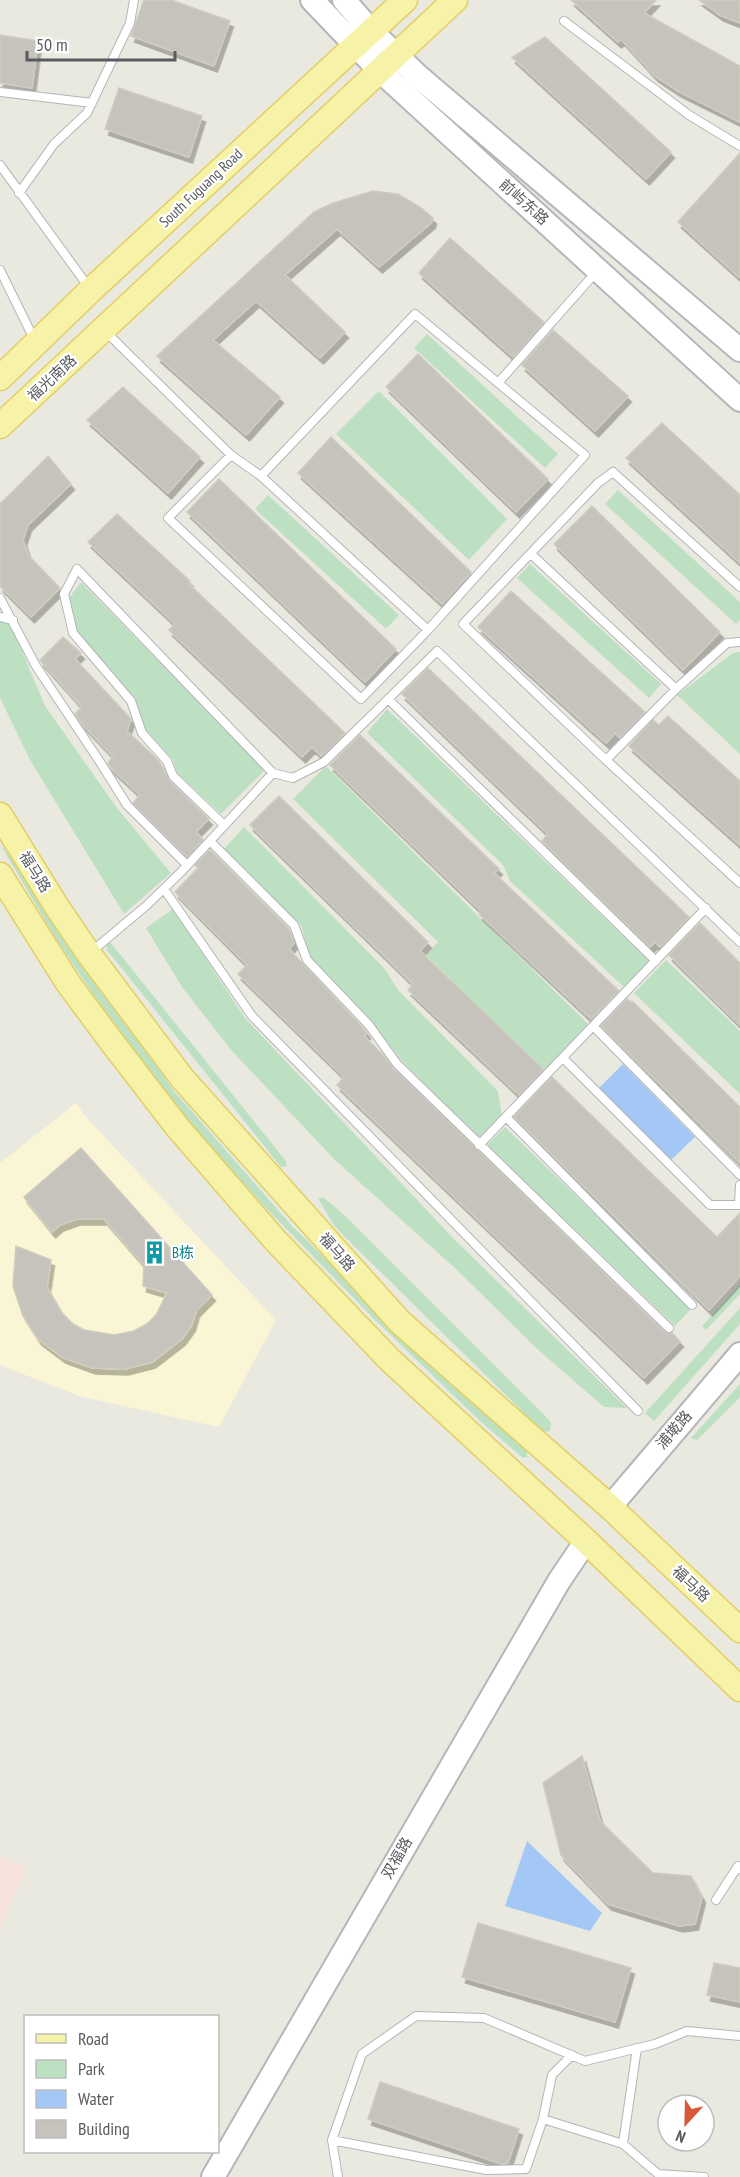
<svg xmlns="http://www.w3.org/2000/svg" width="740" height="2177" viewBox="0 0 740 2177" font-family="'PT Sans Narrow','Noto Sans SC',sans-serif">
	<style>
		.commercial { fill: #f9f5d5 }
		.medical { fill: #f7e2dc }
		.green { fill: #bee0c2 }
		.water { fill: #a4c8f6 }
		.building { fill: #c6c3bc; stroke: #cecbbf; stroke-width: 1.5; filter: url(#shadow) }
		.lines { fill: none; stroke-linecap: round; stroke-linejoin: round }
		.lane-casing { stroke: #b3b5b9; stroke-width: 10 }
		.secondary-casing { stroke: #b4b6bb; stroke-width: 26 }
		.primary-casing { stroke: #e2ce61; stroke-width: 27 }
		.lane { stroke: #fff; stroke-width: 8 }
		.secondary { stroke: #fff; stroke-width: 22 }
		.primary { stroke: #f6f3a9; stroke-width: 24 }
		.labels { text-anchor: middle; stroke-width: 4.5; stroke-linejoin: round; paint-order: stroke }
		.street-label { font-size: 15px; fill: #595b5f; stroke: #fff }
		.culture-label { font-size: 15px; fill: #0d838f; stroke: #fff; text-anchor: start }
	</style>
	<defs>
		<filter id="shadow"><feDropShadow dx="3.5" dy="6" stdDeviation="0" flood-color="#0004"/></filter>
	</defs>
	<rect width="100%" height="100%" fill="#eae9e0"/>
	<!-- commercial -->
	<path class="commercial" d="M76 1103 86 1117 276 1320 219 1427 79 1396 0 1365V1163Z"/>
	<!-- medical -->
	<path class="medical" d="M0 1856 27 1867 0 1930Z"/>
	<!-- green -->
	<path class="green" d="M427 334 558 454 545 468 414 348Z
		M379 391 507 519 469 560 336 434Z
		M618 490 740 602V620L736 624 605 504Z
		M268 495 399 615 386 629 255 509Z
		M530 564 661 684 649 698 517 578Z
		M81 582 265 770 221 814 177 773 173 760 145 729 135 698 77 633 69 598Z
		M0 621 10 622 45 706 117 808 171 873 124 914 30 760 0 698Z
		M740 652V754L677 695 733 653Z
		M387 709 649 961 624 987 510 881 503 865 367 733Z
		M326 766 590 1026 545 1072 426 955 438 942 293 799Z
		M244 827 385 969 398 990 498 1091 502 1116 479 1140 402 1061 375 1026 310 959 301 925 223 850Z
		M0 844 27 878 64 934 174 1091 292 1226 409 1340 527 1450V1457L523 1458 481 1422 375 1320 265 1207 178 1110 122 1037 56 939Z
		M173 909 245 1018 453 1238 627 1408 604 1407 535 1347 457 1270 334 1159 231 1050 182 987 146 928Z
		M106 943H111L285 1160 287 1166 281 1167 107 950Z
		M666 960 740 1031V1094L634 993Z
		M505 1127 692 1308 675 1326 487 1145Z
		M318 1198H324L341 1212 551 1422 550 1431 545 1432 529 1418 344 1236 333 1224Z
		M740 1285V1294L706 1330 702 1326Z
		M740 1308V1324L654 1421 645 1413Z
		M740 1384V1397L697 1440 691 1438Z"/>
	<!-- water -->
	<path class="water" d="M623 1064 695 1137 670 1161 598 1089Z
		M527 1841 602 1913 590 1931 505 1906Z"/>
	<!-- building -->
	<path class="building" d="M144 0H171L230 21 214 66 131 36Z
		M571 0H656L644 13 740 66V122L678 91 655 76 621 39 618 42Z
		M699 0H740V23L720 15Z
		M0 35 38 41 32 88 0 83Z
		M545 37 671 152 646 179 512 57Z
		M119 88 202 116 189 157 105 129Z
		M740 153V278L678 222Z
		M373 191 398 194 420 207 433 218 432 222 379 267 337 229 285 275 345 332 320 358 256 301 213 340 280 397 246 435 157 356 314 212 333 203Z
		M450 238 544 322 513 357 419 273Z
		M553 330 628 396 595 431 522 365Z
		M418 354 548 479 516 512 386 387Z
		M123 387 200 457 168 493 87 420Z
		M662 423 740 495V563L626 458Z
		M331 437 471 572 442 604 298 473Z
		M48 456 71 484 28 525 23 540 28 555 60 588 31 617 0 586V504Z
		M219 479 396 649 365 682 187 512Z
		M592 506 720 632 683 670 554 544Z
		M117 514 190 581 188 583 345 733 321 756 312 747 302 757 169 630 175 624 88 542Z
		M511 591 645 712 620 738 615 733 606 743 478 627Z
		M63 637 81 653 75 659 131 719 127 731 159 761 169 780 209 819 196 832 203 840 187 857 133 803 140 795 111 768 108 763 113 756 83 725 75 714 82 707 40 660Z
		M428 668 689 917 660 947 655 942 650 947 542 841 548 834 402 694Z
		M668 716 740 781V845L629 746 653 720 659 725Z
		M360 735 499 869 494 873 619 991 591 1019 479 914 481 911 330 765Z
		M279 796 428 942 420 951 543 1069 519 1095 408 990 413 984 250 825Z
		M210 850 289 929 294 943 289 949 364 1029 367 1033 364 1036 382 1054 393 1068 665 1332 672 1333 680 1341 644 1378 337 1085 344 1077 238 974 247 965 175 892 198 868 195 865Z
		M700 923 740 963V1025L669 955Z
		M627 999 631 1002 632 1001 740 1107V1163L601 1026Z
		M552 1077 717 1237 740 1213V1276L709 1310 514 1117Z
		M81 1148 212 1295 196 1311 192 1325 182 1339 152 1362 125 1369 92 1368 62 1357 38 1339 23 1316 13 1286 16 1246 51 1260 47 1287 62 1313 73 1324 84 1330 114 1335 134 1331 147 1324 156 1315 167 1293 143 1286 144 1265 104 1219H77L60 1225 52 1232 24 1197Z
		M582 1756 600 1821 653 1873 691 1876 702 1897 695 1924 679 1926 608 1904 561 1855 543 1783Z
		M478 1923 631 1968 615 2022 462 1977Z
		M714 1963 740 1968V2002L707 1995Z
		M380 2082 519 2129 508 2163 502 2164 368 2119Z"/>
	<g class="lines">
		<defs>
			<path id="lane" d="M564 21 689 115 740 146
				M0 92 92 103
				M0 165 90 289
				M19 193 54 144 87 113 130 23 134 0
				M0 270 34 339
				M415 314 585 455 428 630 261 476Z
				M106 332 231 455 261 476
				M498 383 597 271
				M231 455 168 518 361 699 428 630
				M531 554 676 689
				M0 598 36 666 100 762 127 805 187 865
				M0 617 13 620
				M740 642 727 643 676 689 606 760 740 883
				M388 699 656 961
				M606 760 463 624 598 483 613 472 740 587
				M224 825 173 776 167 761 142 733 131 701 73 633 64 594 77 569 273 773
				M210 841 294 925 307 960 369 1025 397 1064 669 1328
				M164 889 252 1016 638 1411
				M91 952 147 905 181 872 273 773 293 778 324 762 437 651 740 942
				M593 1026 740 1175
				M564 1059 710 1205H740
				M506 1117 692 1305
				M479 1145 706 908
				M739 1204 740 1185
				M716 1900 738 1866 740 1869
				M637 2048 623 2144 658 2174 704 2177
				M543 2119 623 2144
				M332 2140 486 2170 526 2169 543 2119 552 2075 572 2055
				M338 2177 332 2140 362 2054 416 2016 484 2018 585 2061 655 2044 687 2031 740 2036"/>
			<path id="secondary" d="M312 0 379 70 740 400
				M344 0 371 31 418 76 740 350
				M610 1507 740 1354
				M213 2177 559 1581 586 1541"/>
			<path id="primary" d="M0 378 91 290 405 0
				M0 426 455 0
				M0 815 57 907 89 954 182 1078 400 1322 610 1507 740 1630
				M0 875 68 983 111 1041 178 1128 275 1240 390 1360 586 1541 740 1689"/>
		</defs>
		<!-- lane casing -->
		<use href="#lane" class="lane-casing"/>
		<!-- secondary casing -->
		<use href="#secondary" class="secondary-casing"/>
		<!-- primary casing -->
		<use href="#primary" class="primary-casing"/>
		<!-- lane -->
		<use href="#lane" class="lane"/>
		<!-- secondary -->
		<use href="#secondary" class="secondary"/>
		<!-- primary -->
		<use href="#primary" class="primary"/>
	</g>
	<!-- icons -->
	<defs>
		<symbol id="building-bare" viewBox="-9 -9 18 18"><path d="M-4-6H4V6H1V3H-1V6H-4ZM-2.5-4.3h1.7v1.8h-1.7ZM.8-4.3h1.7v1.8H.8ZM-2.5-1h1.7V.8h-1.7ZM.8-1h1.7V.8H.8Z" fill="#0f9aa8" stroke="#fff" stroke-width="2.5" paint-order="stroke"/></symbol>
	</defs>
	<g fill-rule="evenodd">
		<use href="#building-bare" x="138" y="1236" width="33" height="33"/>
	</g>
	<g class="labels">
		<!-- street labels -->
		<g class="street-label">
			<text transform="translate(201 188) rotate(-43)" y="5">South Fuguang Road</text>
			<text transform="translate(524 202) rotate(42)" y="5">前屿东路</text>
			<text transform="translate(52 378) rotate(-43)" y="5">福光南路</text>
			<text transform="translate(35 872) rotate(58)" y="5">福马路</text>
			<text transform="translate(337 1252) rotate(48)" y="5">福马路</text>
			<text transform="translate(674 1430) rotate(-49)" y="5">浦墘路</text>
			<text transform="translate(691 1584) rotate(43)" y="5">福马路</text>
			<text transform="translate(397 1858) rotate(-60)" y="5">双福路</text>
		</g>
		<!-- culture labels -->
		<g class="culture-label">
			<text x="172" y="1258">B栋</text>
		</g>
	</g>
	<!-- legend -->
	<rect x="24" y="2015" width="195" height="138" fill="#ffffff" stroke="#bdbdbf" stroke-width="1.5"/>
	<rect x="36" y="2034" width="30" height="9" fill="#f6f3a9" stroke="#bdbdbf" stroke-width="1.5"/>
	<text x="78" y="2045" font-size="18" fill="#595b5f">Road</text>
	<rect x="36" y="2060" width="30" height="18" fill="#bee0c2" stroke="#bdbdbf" stroke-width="1.5"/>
	<text x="78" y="2075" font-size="18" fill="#595b5f">Park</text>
	<rect x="36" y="2090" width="30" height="18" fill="#a4c8f6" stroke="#bdbdbf" stroke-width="1.5"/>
	<text x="78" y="2105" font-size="18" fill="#595b5f">Water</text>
	<rect x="36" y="2120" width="30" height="18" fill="#c6c3bc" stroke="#bdbdbf" stroke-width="1.5"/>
	<text x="78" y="2135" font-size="18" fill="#595b5f">Building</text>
	<!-- north arrow -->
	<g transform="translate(686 2123) rotate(202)"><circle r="28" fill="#ffffff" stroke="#bdbdbf" stroke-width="1.5"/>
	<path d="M0-4.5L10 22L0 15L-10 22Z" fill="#d75939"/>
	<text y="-9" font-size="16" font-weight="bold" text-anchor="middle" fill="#595b5f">N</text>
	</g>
	<!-- scale -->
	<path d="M27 51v9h148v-9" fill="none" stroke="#595b5f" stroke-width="3"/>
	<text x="36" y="51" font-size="18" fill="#595b5f" stroke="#ffffff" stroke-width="4.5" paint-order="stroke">50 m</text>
</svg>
